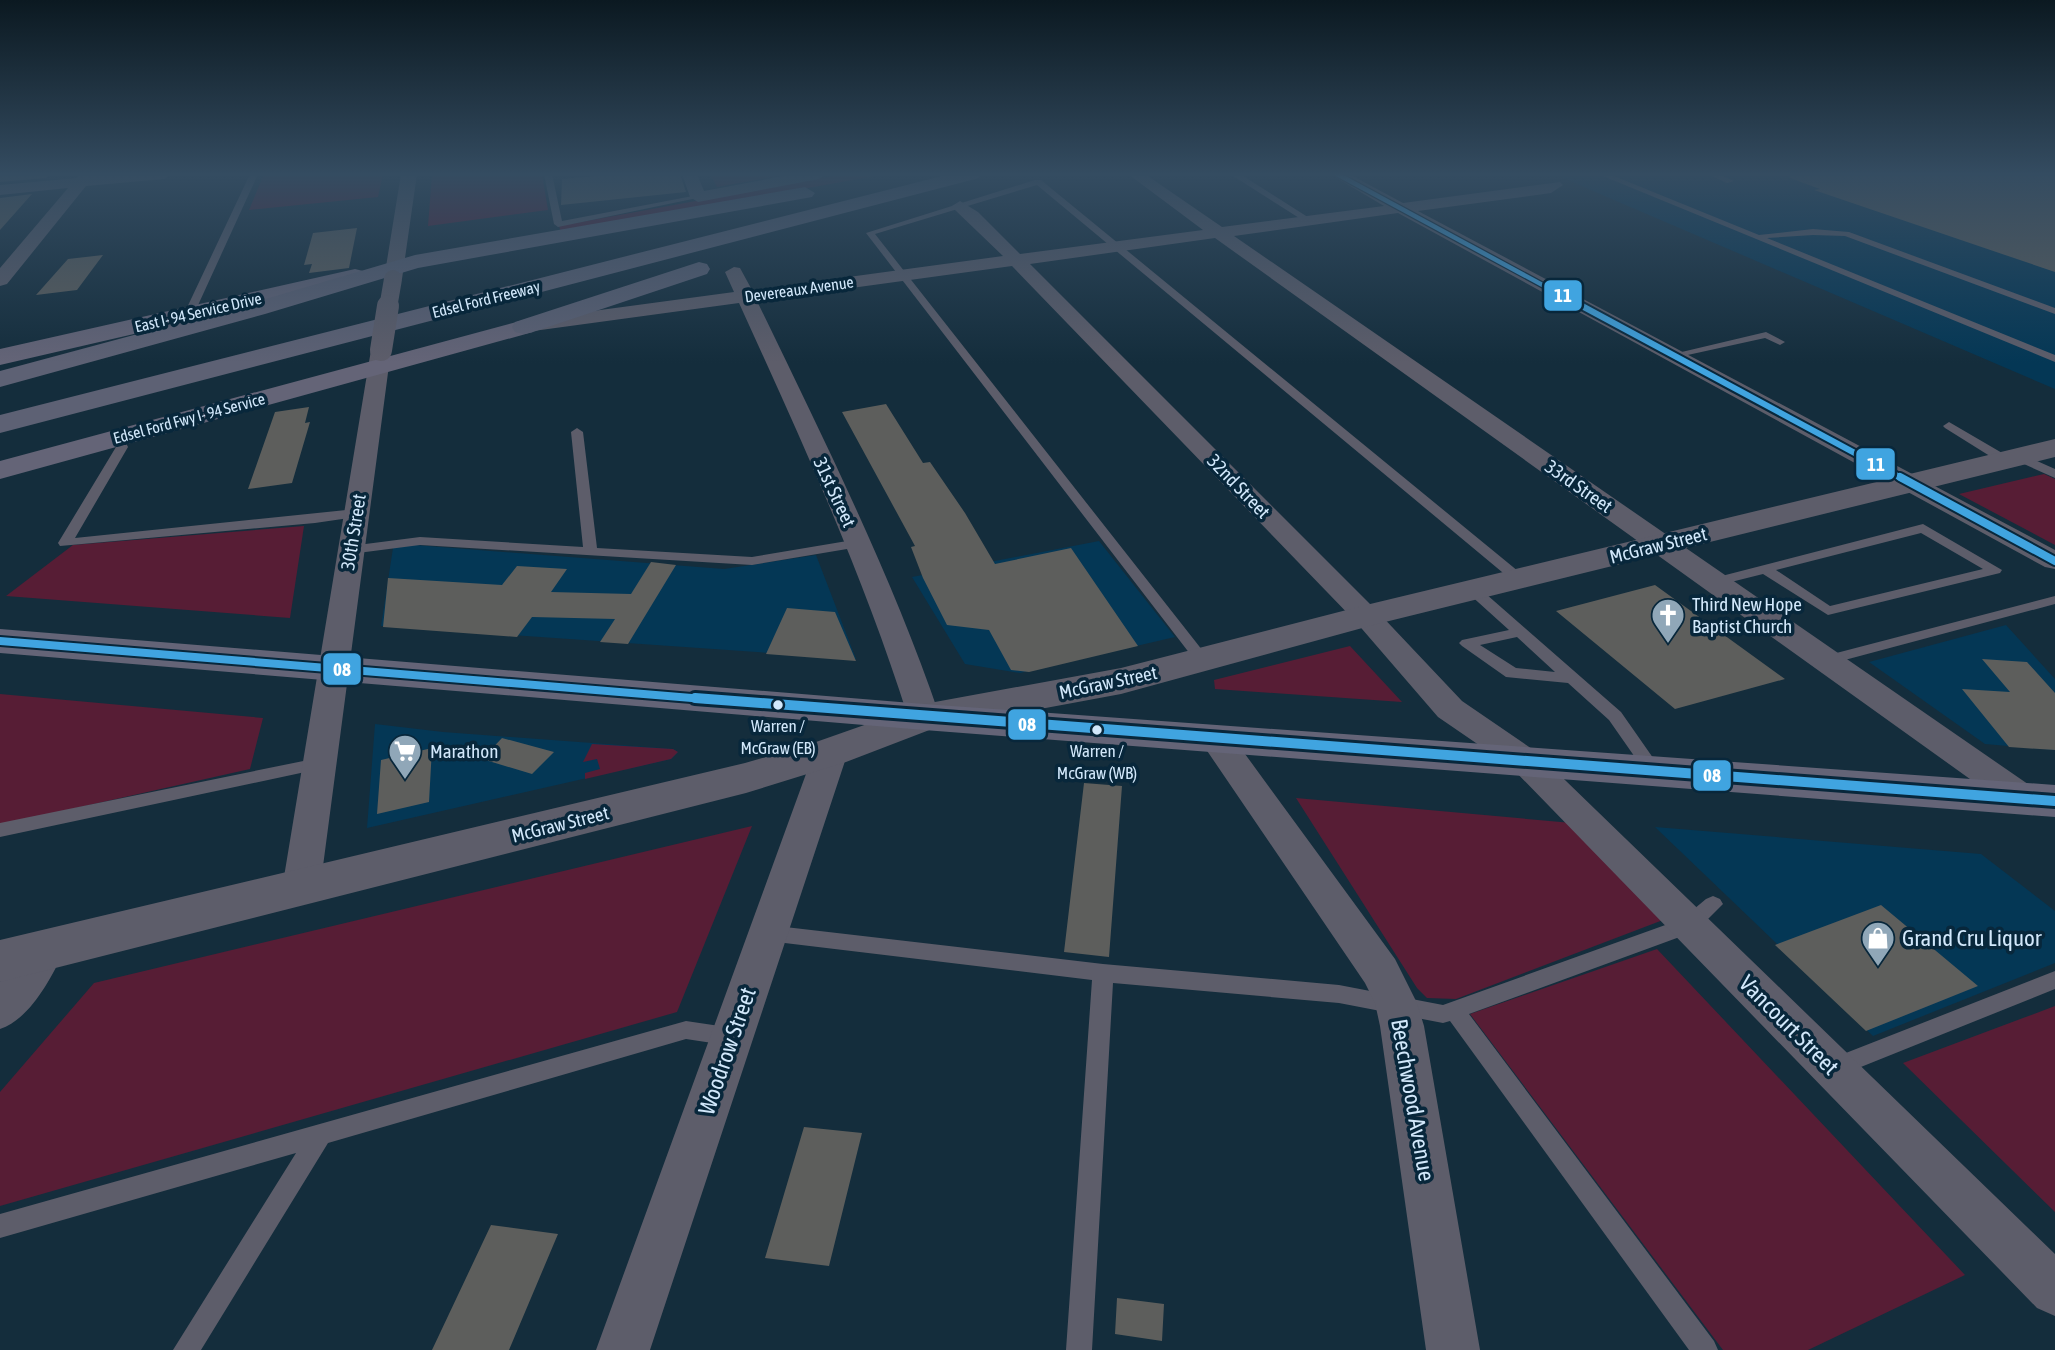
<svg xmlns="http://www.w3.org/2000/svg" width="2055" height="1350" viewBox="0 0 2055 1350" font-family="'Asap Condensed',sans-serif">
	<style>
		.built { fill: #043755 }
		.green { fill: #571d35 }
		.building { fill: #5d5e5c }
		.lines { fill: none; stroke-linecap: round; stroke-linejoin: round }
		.service { fill: #5d5d6a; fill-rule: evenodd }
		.minor { fill: #5d5d6a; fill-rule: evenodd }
		.tertiary { fill: #5d5d6a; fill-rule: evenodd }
		.primary { fill: #646477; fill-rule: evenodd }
		.motorway { fill: #5d6174; fill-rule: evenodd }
		.minor-bridge-far1 { stroke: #5d5d6a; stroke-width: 18 }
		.minor-bridge { stroke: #5d5d6a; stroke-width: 22 }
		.bus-1-far1-casing { stroke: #08273b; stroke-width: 12 }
		.bus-1-casing { stroke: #08273b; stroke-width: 16 }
		.bus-2-far2-casing { stroke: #08273b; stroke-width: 7 }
		.bus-2-far1-casing { stroke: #08273b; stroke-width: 10 }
		.bus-2-casing { stroke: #08273b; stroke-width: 12 }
		.bus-1-far1 { stroke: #40a4e0; stroke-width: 8 }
		.bus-1 { stroke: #40a4e0; stroke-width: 10 }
		.bus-2-far2 { stroke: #40a4e0; stroke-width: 4.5 }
		.bus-2-far1 { stroke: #40a4e0; stroke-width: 6 }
		.bus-2 { stroke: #40a4e0; stroke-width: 8 }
		.bus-dot { fill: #d2e8fb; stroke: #08273b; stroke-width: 2.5 }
		.labels { text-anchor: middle; stroke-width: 7; stroke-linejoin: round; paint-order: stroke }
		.far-street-label { font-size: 16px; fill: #d2e8fb; stroke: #08273b }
		.bus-label { font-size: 17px; fill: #d2e8fb; stroke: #08273b }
		.street-label { font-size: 19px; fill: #d2e8fb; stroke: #08273b }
		.poi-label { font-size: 19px; fill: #d2e8fb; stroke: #08273b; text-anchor: start }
		.near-poi-label { font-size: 23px; fill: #d2e8fb; stroke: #08273b; text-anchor: start }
		.near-street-label { font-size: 23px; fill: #d2e8fb; stroke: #08273b }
		.line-badge { stroke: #08273b; stroke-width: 2.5 }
		.badge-label { font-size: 19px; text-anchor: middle; font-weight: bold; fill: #fff }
	</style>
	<rect width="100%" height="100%" fill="#142d3c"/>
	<!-- built -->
	<path class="built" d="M1554 174H2055V389L1600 194Z
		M1099 541 1175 637 1020 673 965 664 912 577Z
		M415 545 724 569 816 555 856 659 381 626 393 548Z
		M2006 625 2055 679V750L1985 744 1869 662Z
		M375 724 443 732 673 749 678 752 671 759 367 828Z
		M1655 827 1981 854 2055 911V963L1873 1036Z"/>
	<!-- green -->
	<path class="green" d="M264 174H383L378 197 249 210Z
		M432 174H542L548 210 428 226Z
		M710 174H788L717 187Z
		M844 174H886L561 232 559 226Z
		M2044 474 2055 479V545L1959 494Z
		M304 526 290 618 6 596 73 545Z
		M1350 646 1402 702 1215 689 1214 680Z
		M0 694 263 718 250 769 0 825Z
		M592 744 673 749 678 752 671 759 585 779V773L600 769 597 759 583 762Z
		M1296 798 1572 823 1663 920 1456 999 1427 998 1417 988Z
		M752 826 677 1012 0 1206V1092L94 983Z
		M1657 949 1965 1275 1808 1350H1723L1470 1014Z
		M2055 1006V1212L1903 1063Z"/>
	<!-- building -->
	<path class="building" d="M0 174H50L46 178 0 182Z
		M620 174H680L686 192 561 205 562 179Z
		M1791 174H2055V272L1814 190 1820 189 1790 178Z
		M32 194 0 230V198Z
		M357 228 349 268 309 273 312 264 304 265 313 233Z
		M103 255 77 290 36 295 68 259Z
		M886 404 923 463 930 462 965 513 995 564 1071 548 1138 646 1029 672 1011 670 989 630 947 625 923 578 911 547 915 546 842 412Z
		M309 407 305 423 310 422 292 483 248 489 275 412Z
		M651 562 676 565 628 644 600 642 615 619 532 617 517 637 383 627 388 578 502 585 517 566 567 569 551 592 631 594Z
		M1655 585 1785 679 1675 709 1556 611Z
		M787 608 835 612 856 661 766 654Z
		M1982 659 2027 662 2055 693V750L2009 747 1962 689 2010 692Z
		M502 738 554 752 532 774 482 759Z
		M432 748 429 802 377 814 381 760Z
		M1084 783 1122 786 1109 957 1064 952Z
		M1881 905 1978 986 1866 1031 1775 945Z
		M804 1127 862 1133 829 1266 765 1258Z
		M491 1225 558 1234 509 1350H432Z
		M1117 1298 1164 1304 1162 1341 1115 1334Z"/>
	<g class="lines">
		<!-- service -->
		<path class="service" d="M250 174H258L194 314 186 316 184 314Z
			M544 174H552L562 221 698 195 702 197 558 227 554 224Z
			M1230 174H1240L1314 221 1307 223Z
			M1598 174H1609L1759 235 1813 229 1849 232 2055 308V314L1845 236 1813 235 1767 238 2055 355V362Z
			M1707 174H1718L1734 181 1727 183Z
			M1035 180H1041L1524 576 1526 579 1524 582H1514L1037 185 875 234 1210 660 1207 663H1197L866 233Z
			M1766 332 1785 342 1780 345 1765 338 1674 358 1669 355Z
			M1949 422 2009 457 2011 460 2009 463H2001L1945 428 1943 426Z
			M577 428 583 432 597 548 752 557 859 539 866 543 859 547 752 565 420 545 350 554 343 550 350 546 420 537 583 547 571 432Z
			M118 434 122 435 128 447 75 538 356 509 363 513 356 517 315 523 60 546 58 543 116 447 112 438Z
			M2019 453 2055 469V478L2015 460V454Z
			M1923 524 2002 570 2000 573 1828 615 1763 574 1715 586 1708 582 1710 579ZM1921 533 1983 569 1830 606 1776 570Z
			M1473 586 1478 587 1621 712 1658 765 1661 769 1658 773H1646L1609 720 1568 683 1506 677 1462 646 1459 643 1462 640 1509 630 1468 593 1466 590ZM1517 637 1555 672 1516 668 1480 645Z
			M2055 596V604L1826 665 1818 660 1821 657Z
			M318 758 324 760 327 764 324 768 0 837V823Z
			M1713 896 1720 899 1723 904 1696 931 1469 1014 1714 1341 1718 1350H1689L1450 1021 1443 1023 1339 1003 1113 983 1092 1350H1066L1092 980 768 941 761 939 758 933 761 927 768 925 1103 964 1339 985 1443 1005 1682 919 1706 899Z
			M2055 971V989L1836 1077 1828 1074 1825 1067 1828 1060Z
			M686 1021 740 1029 743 1036 740 1043 732 1046 686 1039 328 1143 201 1350H173L296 1153 0 1238V1214Z"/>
		<!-- minor -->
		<path class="minor" d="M80 174H171L164 179 86 186 7 284 0 286V268L68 188 0 195V185L77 178Z
			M401 174H417L402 279 393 285 384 279Z
			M682 174H697L704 191 794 174H826L819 179 698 202 690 197Z
			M1128 174H1145L1222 227 1384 206 1330 174H1349L1403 203 1560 182 1563 185 1551 193 1418 211 2055 550V569L2045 567 1398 213 1234 236 2035 789 2040 798 2035 807 2022 811 2009 807 1215 238 1030 264 1376 610 1462 701 1535 751 2055 1254V1316L2037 1308 1511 767 1438 717 1356 622 1012 266 757 301C823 438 891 573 940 717L936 725 924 728 912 725 908 717C863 574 801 439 739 303L526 332 519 330 516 326 519 322 526 320 734 292 725 272 734 267 740 268 752 290 1003 256 954 209 952 206 960 201 978 212 1020 254 1203 230Z
			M381 344 388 346 391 350 320 889 315 900 301 904 287 900 282 889 371 350 374 346Z
			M1214 725 1226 728 1395 959 1417 1003 1424 1026 1480 1350H1426L1380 1026 1375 1003 1365 983 1197 736 1202 728Z
			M831 740 843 744 848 752 650 1350H596L814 752 819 744Z
			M44 935 58 940 64 952C50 980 30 1019 0 1029V982L30 940Z"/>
		<!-- tertiary -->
		<path class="tertiary" d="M2055 439V457L1377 624 1121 694 932 729 846 762 746 793 0 982V940L745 763 816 742 924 704 1121 668 1366 605Z"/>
		<!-- primary -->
		<path class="primary" d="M355 269 363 271 366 276 363 281 0 365V349Z
			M524 320 533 322 536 327 533 332 0 479V461Z
			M0 629 924 704 2055 785V817L924 730 0 653Z"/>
		<!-- motorway -->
		<path class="motorway" d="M950 174H981L979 178 0 433V415Z
			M805 187 815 193 812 197 418 268 265 314 0 387V371L249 304 415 255Z
			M699 262 707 264 710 269 707 274 533 332 524 334 515 332 512 327 515 322Z"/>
		<!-- minor-bridge-far1 -->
		<path class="minor-bridge-far1" d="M388 308 393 279"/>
		<!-- minor-bridge -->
		<path class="minor-bridge" d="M381 350 388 306"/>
		<defs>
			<path id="bus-1-far1" d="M0 641 716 700"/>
			<path id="bus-1" d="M695 698 2055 801"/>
			<path id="bus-2-far2" d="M1337 174 1585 308"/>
			<path id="bus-2-far1" d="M1582 306 1903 479"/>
			<path id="bus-2" d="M1900 477 2055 561"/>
		</defs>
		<!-- bus-1-far1 casing -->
		<use href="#bus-1-far1" class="bus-1-far1-casing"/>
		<!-- bus-1 casing -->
		<use href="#bus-1" class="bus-1-casing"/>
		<!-- bus-2-far2 casing -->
		<use href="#bus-2-far2" class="bus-2-far2-casing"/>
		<!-- bus-2-far1 casing -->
		<use href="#bus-2-far1" class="bus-2-far1-casing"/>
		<!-- bus-2 casing -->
		<use href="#bus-2" class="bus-2-casing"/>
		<!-- bus-1-far1 -->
		<use href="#bus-1-far1" class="bus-1-far1"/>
		<!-- bus-1 -->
		<use href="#bus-1" class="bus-1"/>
		<!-- bus-2-far2 -->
		<use href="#bus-2-far2" class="bus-2-far2"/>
		<!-- bus-2-far1 -->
		<use href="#bus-2-far1" class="bus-2-far1"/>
		<!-- bus-2 -->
		<use href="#bus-2" class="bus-2"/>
	</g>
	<!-- sky -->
	<linearGradient id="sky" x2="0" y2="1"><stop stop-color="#0b1921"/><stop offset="0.48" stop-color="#344c61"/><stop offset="1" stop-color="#344c61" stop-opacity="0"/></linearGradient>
	<rect width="2055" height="363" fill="url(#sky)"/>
	<!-- icons -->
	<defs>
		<symbol id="church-pin" viewBox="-11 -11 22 30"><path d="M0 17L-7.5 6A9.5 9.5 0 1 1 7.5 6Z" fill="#90a7b8" stroke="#08273b"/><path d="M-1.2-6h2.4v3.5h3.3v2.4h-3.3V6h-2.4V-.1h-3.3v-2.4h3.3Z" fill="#fff"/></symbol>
		<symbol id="supermarket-pin" viewBox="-11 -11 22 30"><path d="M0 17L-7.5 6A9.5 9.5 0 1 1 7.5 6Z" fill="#90a7b8" stroke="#08273b"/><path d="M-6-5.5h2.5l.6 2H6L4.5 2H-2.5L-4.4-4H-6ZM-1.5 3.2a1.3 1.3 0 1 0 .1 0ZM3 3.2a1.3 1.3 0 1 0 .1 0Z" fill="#fff"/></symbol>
		<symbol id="shop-pin" viewBox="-11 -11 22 30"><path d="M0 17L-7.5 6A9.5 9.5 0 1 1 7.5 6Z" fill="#90a7b8" stroke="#08273b"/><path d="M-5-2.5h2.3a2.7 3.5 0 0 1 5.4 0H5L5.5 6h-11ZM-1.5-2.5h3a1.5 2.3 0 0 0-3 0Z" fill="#fff"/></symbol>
	</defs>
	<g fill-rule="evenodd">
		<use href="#church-pin" x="1649" y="596" width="38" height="52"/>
		<use href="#supermarket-pin" x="386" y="732" width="38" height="52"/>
		<use href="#shop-pin" x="1859" y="919" width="38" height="52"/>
	</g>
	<!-- markers -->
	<g class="bus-dot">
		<circle cx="778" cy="705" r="6"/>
		<circle cx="1097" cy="730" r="6"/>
	</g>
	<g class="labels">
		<!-- far-street labels -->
		<g class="far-street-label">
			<text transform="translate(799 289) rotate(-8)" y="6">Devereaux Avenue</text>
			<text transform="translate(486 299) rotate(-14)" y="6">Edsel Ford Freeway</text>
			<text transform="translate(198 312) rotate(-13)" y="6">East I- 94 Service Drive</text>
			<text transform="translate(189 418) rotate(-15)" y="6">Edsel Ford Fwy I- 94 Service</text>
		</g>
		<!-- bus labels -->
		<g class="bus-label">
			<text x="778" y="732">Warren /<tspan x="778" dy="22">McGraw (EB)</tspan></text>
			<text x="1097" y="757">Warren /<tspan x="1097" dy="22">McGraw (WB)</tspan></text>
		</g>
		<!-- street labels -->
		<g class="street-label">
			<text transform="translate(1239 486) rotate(46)" y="7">32nd Street</text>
			<text transform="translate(1579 486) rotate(35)" y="7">33rd Street</text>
			<text transform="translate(835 492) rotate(65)" y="7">31st Street</text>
			<text transform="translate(353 532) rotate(-81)" y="7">30th Street</text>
			<text transform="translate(1658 545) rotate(-14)" y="7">McGraw Street</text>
			<text transform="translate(1108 682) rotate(-12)" y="7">McGraw Street</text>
			<text transform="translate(560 824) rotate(-14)" y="7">McGraw Street</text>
		</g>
		<!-- poi labels -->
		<g class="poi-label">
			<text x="1692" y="611">Third New Hope<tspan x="1692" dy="22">Baptist Church</tspan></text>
			<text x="430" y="758">Marathon</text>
		</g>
		<!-- near-poi labels -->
		<g class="near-poi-label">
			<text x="1902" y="946">Grand Cru Liquor</text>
		</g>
		<!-- near-street labels -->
		<g class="near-street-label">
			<text transform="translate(1789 1025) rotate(45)" y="8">Vancourt Street</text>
			<text transform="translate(727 1051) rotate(-71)" y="8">Woodrow Street</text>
			<text transform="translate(1413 1100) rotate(80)" y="8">Beechwood Avenue</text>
		</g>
	</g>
	<g class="line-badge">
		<rect x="1543" y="279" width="40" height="33" rx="7" fill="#40a4e0"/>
		<rect x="1855" y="447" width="41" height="34" rx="7" fill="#40a4e0"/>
		<rect x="322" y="652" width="40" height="34" rx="7" fill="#40a4e0"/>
		<rect x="1007" y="708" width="40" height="33" rx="7" fill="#40a4e0"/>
		<rect x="1692" y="759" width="40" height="33" rx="7" fill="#40a4e0"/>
	</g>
	<g class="badge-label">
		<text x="1563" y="302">11</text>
		<text x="1876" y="471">11</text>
		<text x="342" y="676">08</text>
		<text x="1027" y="731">08</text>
		<text x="1712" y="782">08</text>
	</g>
</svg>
